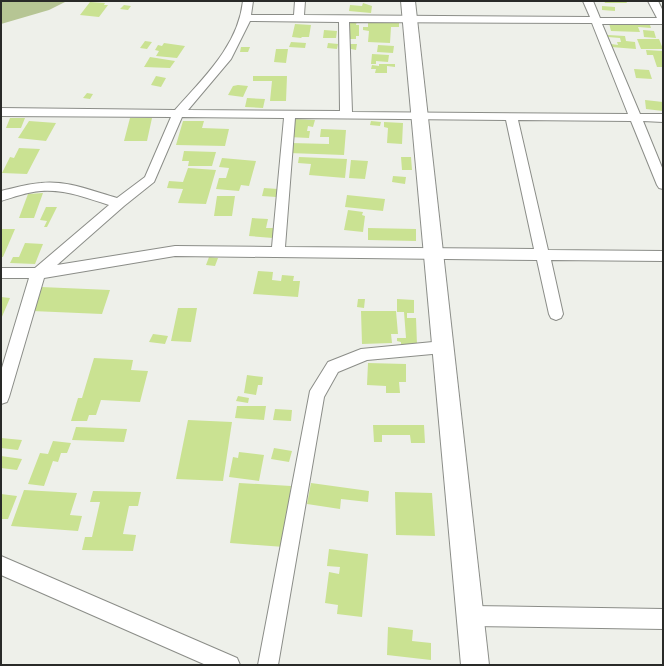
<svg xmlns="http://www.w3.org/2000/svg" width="664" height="666" viewBox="0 0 664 666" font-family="Roboto,sans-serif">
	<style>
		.green { fill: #b6c594 }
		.building { fill: #cae292 }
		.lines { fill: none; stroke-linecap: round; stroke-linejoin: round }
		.street-casing { stroke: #8b8d88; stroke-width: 2 }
		.secondary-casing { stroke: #8b8d88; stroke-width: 2 }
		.street { fill: #fff; fill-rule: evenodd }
		.secondary { fill: #fff; fill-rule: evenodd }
	</style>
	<rect width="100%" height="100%" fill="#eef0ea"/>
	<!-- green -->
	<path class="green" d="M1 1H67L49 10 1 24Z"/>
	<!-- building -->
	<path class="building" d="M604 1H626L627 3H605Z
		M90 2 105 3 104 5H108L99 17 80 15Z
		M363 3 372 6 371 13 349 11 350 5 362 6Z
		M124 5 131 6 128 10 120 9Z
		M602 6 615 7V11L602 10Z
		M357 21 356 25H359V36H356V39H345L346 22Z
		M368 21 399 22V27H391L390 43 368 42 369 31 363 30V27H368Z
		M609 23 650 25 651 28 638 27 640 32 611 31Z
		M295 24 311 25 309 37H302L301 38 292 37Z
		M324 30 337 31 336 38H323Z
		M643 30 654 31 656 38 644 37Z
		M608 35 625 36 626 41 635 42 636 49 611 47V44L618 45 617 42H621L620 38 608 37Z
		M637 39H659L663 49H641Z
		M145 41 152 42 147 49 140 48Z
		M291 42 306 43 305 48 289 47Z
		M164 43 185 46 177 58 156 56 159 51 155 50 158 45 162 46Z
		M328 43 338 44 337 49 327 48Z
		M346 44H357L356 50 346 48Z
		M378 45 394 46 393 53 377 52Z
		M241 47H250L248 52H240Z
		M276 49H288L286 63 274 62Z
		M646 50 663 51V67H657L653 55H647Z
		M372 54 389 55 388 62 376 61V64H371Z
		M150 57 175 61 170 68 144 67Z
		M379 64H395V67L387 66V73H375L376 69H371L372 65 379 66Z
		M634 69 649 70 652 79 636 78Z
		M156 76 166 78 161 87 151 85Z
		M253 76H287L286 101H270L272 81H253Z
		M238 85 248 86 243 97 228 95 233 86Z
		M87 93 93 94 90 99 83 98Z
		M247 98 265 99 263 108 245 107Z
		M645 100 663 102V111L646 109Z
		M10 118H25L21 128H6Z
		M130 118H152L147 141H124Z
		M293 119 315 120 313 127 308 126 307 131H310L309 138 289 137Z
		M29 121 56 123 46 141 18 138Z
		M183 121H204L202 128 229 129 225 146 176 145Z
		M371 121 381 122 380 126 370 125Z
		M384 122 403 123 402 144 387 143 388 128 384 127Z
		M321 129 346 130 344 155 289 153 291 143 329 144V137H320Z
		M19 148 40 149 27 174 2 173 10 157 14 158Z
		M184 151 216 152 212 166H188L189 161H182Z
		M299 157 347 159 345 178 309 175 311 164 298 163Z
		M401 157H411L412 170H402Z
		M222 158 256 161 249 186 241 185 239 191 216 189 219 178H226L229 168 219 167Z
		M351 160 368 161 365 179 349 178Z
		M188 168 216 170 206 204 178 203 183 189 167 188 169 181 183 182Z
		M393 176 406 177 405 184 392 182Z
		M264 188 278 189 276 197 262 196Z
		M43 193 34 218H19L28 194Z
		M347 195 385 199 383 211 345 207Z
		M217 196H235L232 216H214Z
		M46 207H57L47 227H44L47 221 40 220Z
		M348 210 363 212 362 215 365 216 363 232 344 230Z
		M252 218 268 219 266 228H275L273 238 249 236Z
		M368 228 416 229V241L368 240Z
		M1 229H15L3 257H1Z
		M25 243 43 244 35 264 10 263 13 257H19Z
		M209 257 218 258 215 266 206 265Z
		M258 271 273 272 272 280 281 281 282 275 294 276 293 281H300L298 297 253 294Z
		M41 287 110 290 102 314 32 311Z
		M1 297 10 298 1 319Z
		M358 299H365L364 308 357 307Z
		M397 299 414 300V313H407V318H416L417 345 401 344V342L397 341V338H406L404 312H397Z
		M178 308H197L191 342 171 341Z
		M361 311H396L398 334H391L392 343 362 344Z
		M153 334 168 336 165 344 149 342Z
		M94 358 133 360 131 370 148 371 140 402 101 400 96 415H89L87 421H71L78 398H82Z
		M368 363 406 364V382H399L400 393H386V386L367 385Z
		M247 375 263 377 262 385H258L256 395 244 393Z
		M238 396 249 398 248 403 236 401Z
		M237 406H266L264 420 235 418Z
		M275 409 292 410 291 421 273 420Z
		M188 420 232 422 223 481 176 479Z
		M373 425H424L425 443H411L410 435H382V442H374Z
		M76 427 127 429 124 442 72 440Z
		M1 438 22 440 18 450 1 448Z
		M53 441 71 443 67 453H61L58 462 53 461 44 486 28 484 40 453 48 454Z
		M274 448 292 451 289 462 271 459Z
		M239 452 264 455 259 481 229 477 233 457 238 458Z
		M1 456 22 459 17 470 1 468Z
		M239 483 291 486 284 547 230 543Z
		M311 483 369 491 368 502 341 499 340 509 307 504Z
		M24 490 77 493 70 515 82 516 78 531 11 526Z
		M93 491 141 492 138 506H129L123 534 136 535 133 551 82 550 85 537H92L100 502H90Z
		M395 492 432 493 435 536 396 535Z
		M1 494 17 496 8 519H1Z
		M329 549 368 554 362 617 337 614 338 605 325 603 329 572 339 574 340 567 327 566Z
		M388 627 413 630 412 641 431 643V660L387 655Z"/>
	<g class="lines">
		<defs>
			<path id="street" d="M243 1H253L251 15H294L295 1H305L304 15 590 17 583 1H593L600 18H657L648 1H658L663 11V24H602L640 114H663V122L643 121 663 170V189L659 188 657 185 631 121 518 120 548 250 663 251V261L551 260 563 314 561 318 556 320 551 318 549 314 537 260 175 256 44 278 9 397 7 402 1 404V371L29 278H1V268H35L109 205C87 198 64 189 41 191 27 192 14 197 1 201V191C14 188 27 184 41 183 67 180 92 191 117 198L145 177 171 117 1 116V108L175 110C204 77 238 46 243 1ZM250 21 339 22 340 111 188 110 231 59ZM349 22 592 23 628 114 352 112ZM182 117 284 118 272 247 175 246 57 265 124 206 154 182ZM295 118 506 120 534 249 285 247Z
				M443 341 448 342 451 347 448 352 443 353 367 360 338 372 324 397 278 665H258L310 391 328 362 361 349Z
				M1 556 237 658 240 665H206L1 575Z
				M470 606 663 609V629L470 626 463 623 460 616 463 609Z"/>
			<path id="secondary" d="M401 1H415L489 665H461Z"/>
		</defs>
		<!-- street casing -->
		<use href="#street" class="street-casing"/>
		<!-- secondary casing -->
		<use href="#secondary" class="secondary-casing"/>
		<!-- street -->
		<use href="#street" class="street"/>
		<!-- secondary -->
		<use href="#secondary" class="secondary"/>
	</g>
	<!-- border -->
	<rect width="664" height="666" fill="none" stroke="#292a28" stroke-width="4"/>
</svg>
